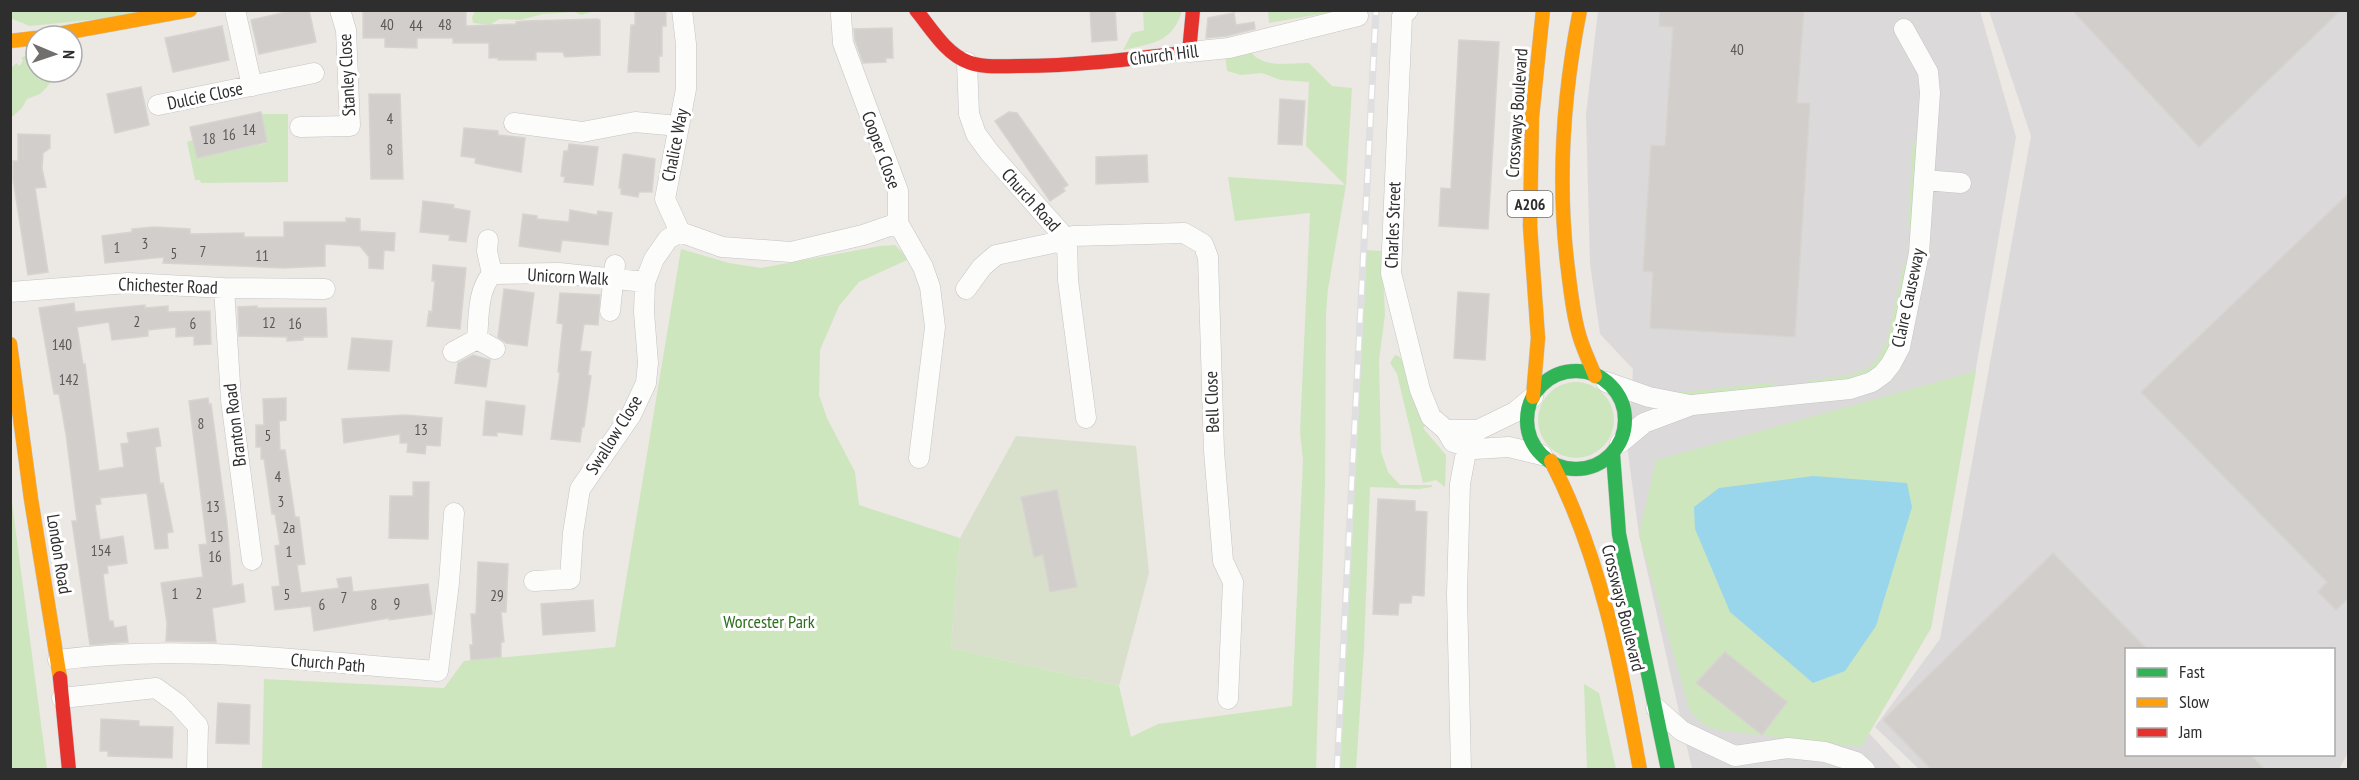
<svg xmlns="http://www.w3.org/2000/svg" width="2359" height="780" viewBox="0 0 2359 780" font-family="'PT Sans Narrow',sans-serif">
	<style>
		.industrial { fill: #dcd9db; fill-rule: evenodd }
		.green { fill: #cee6be }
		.cemetery { fill: #d8e0cc }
		.water { fill: #99d6ec }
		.building { fill: #d1cecb; stroke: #d7d4d0; stroke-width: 1.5 }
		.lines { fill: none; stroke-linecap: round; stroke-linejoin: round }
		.street-casing { stroke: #c5c4c5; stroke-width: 21 }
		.fast-casing { stroke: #c5c4c5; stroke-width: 15 }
		.slow-casing { stroke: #c5c4c5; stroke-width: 15 }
		.jam-casing { stroke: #c5c4c5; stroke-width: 15 }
		.street { stroke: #fcfcfb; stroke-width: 20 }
		.fast { stroke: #30b455; stroke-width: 14 }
		.slow { stroke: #ff9f0a; stroke-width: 14 }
		.jam { stroke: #e5322d; stroke-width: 14 }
		.rail-casing { stroke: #dfdfe1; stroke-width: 7 }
		.rail { stroke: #fff; stroke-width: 4.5; stroke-dasharray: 14; stroke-linecap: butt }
		.labels { text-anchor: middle; stroke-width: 6; stroke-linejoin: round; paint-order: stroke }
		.number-label { font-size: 15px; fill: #585857 }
		.shield { fill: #fff; stroke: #6d6d6d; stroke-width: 1.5 }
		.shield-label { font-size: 16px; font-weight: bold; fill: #2e2e2e }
		.street-label { font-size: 18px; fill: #2e2e2e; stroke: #fff }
		.park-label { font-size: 18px; fill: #2c6e1b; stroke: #fff }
	</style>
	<rect width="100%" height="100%" fill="#ece8e4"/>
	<!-- industrial -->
	<path class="industrial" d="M1598 11H1980L2016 137 1931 628 1869 733 1902 769H1692L1639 535 1628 453 1633 369 1600 334 1590 264 1586 114Z
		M1989 11H2348V753L2339 769H1919L1875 727 1940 639 2031 136ZM2126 650H2334V754H2126Z"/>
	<!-- green -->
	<path class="green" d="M11 10 179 11 30 26 12 19Z
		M1268 10H1338V11L1269 23Z
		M475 11V10L595 11 581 15 575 12 543 14 520 20 499 19 490 25 473 23 472 17Z
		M1143 11H1182C1172 43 1153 43 1123 50L1132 33 1144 30Z
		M36 50V72H55L54 78 46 88 40 94 27 99 22 108 11 118 10 69 16 63 20 66 23 60 21 58Z
		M1249 50C1264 70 1287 62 1309 63L1332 86 1352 88 1346 185 1328 289 1326 313 1325 487 1316 769 262 770 264 679 444 688 464 661 615 647 681 249 729 263 761 268 880 246 895 245 909 259 859 282 839 306 820 350 819 395 827 418 855 472 859 505 960 538 951 648 1119 686 1131 737 1158 724 1292 706 1303 460 1300 432 1310 213 1235 221 1228 177 1345 185 1306 146 1309 82 1281 80 1262 73 1241 75 1227 71 1225 54Z
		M261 114H288V182L201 183 200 180H195L187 142 193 140 197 158 267 143Z
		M1913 139 1918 147 1912 227 1908 228Z
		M1365 250 1382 251 1385 315 1379 360 1381 452 1388 472 1400 485H1432V487L1419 489 1370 487 1364 649 1356 769 1339 770Z
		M1904 262 1908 267C1904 284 1900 301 1897 318 1888 357 1880 377 1836 381 1825 382 1813 385 1804 381L1850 375 1866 369 1876 361 1887 340Z
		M1395 355 1400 357 1404 364 1426 425 1423 428 1446 455 1445 487 1436 480 1423 483 1397 374 1390 363Z
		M1976 371 1931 628 1861 747 1716 730 1703 724 1690 711 1639 535 1656 460Z
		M1778 382 1769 388 1691 396 1675 393Z
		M1538 420a38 38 0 1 1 76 0a38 38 0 1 1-76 0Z
		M11 495 47 769H11Z
		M1584 684 1599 693 1616 769H1587Z"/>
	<!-- cemetery -->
	<path class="cemetery" d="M1016 436 1136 446 1149 573 1119 686 951 648 960 538Z"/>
	<!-- water -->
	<path class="water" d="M1813 476 1907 483 1912 507 1876 626 1845 671 1813 683 1730 612 1695 529 1694 507 1719 488Z"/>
	<!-- building -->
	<path class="building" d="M295 10H309L316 42 259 54 251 20Z
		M368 10H466V26L516 24V22L524 21 597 19 600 20V55L565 57 563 52H536V60H498V58H489V43H453V38H417V48L385 47V38H363V12Z
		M635 10H666V26H662V56H659V72H628L631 25H635Z
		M1090 10H1115L1117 40 1092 42Z
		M1660 10H1804L1797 103H1810L1795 337 1650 328 1653 272 1643 271 1651 145 1665 146 1673 27 1659 26Z
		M2072 10H2341L2199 147Z
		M1234 13 1236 25 1254 22 1255 29 1227 36 1206 38 1208 18Z
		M222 26 229 60 173 72 165 38Z
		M892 28 893 58H886V62L863 63 855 40 854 29Z
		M1459 40 1499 42 1488 229 1439 226 1441 188 1451 189Z
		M141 87 149 125 115 133 107 94Z
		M369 94H400L403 179H371Z
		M1280 99 1305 101 1302 145 1278 144Z
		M261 112 267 142 197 158 190 127Z
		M1009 112 1017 113 1068 185 1063 188 1065 191 1050 201 995 121Z
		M464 128 498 131V135L525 138 521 172 484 165 475 163 476 158 461 156Z
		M18 134 50 135V148L43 153 42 169 46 187 35 188 48 272 28 275 13 179V161H18Z
		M569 144 598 147 593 185 564 182 565 177 561 176 562 167 564 151H568Z
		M625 154 655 159 652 192H639L638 197 621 194V188H619L623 155Z
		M1147 155 1148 182 1096 184V157Z
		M2349 193V598L2336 610 2318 592 2327 582 2141 392Z
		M423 201 454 205 453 208 470 211 466 242 449 240 450 235 420 232Z
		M570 210 597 215 598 211 612 213 608 245 562 240 560 252 519 246 523 214 537 216V219L569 222Z
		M346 218 360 219V231L395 233 394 251 384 250 383 269 369 268V257L360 246 325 244V266L284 268 163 263 164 257 105 263 102 236 132 232V229L154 227 190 229V234L244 233V237H284V222H346Z
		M433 265 466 268 460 329 427 326 429 311 432 312 435 281H432Z
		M504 289 534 293 527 346 506 343 498 337Z
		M1458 292 1489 294 1485 360 1454 358Z
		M560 293 600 295 598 325 584 324 580 351 591 352 588 375 591 376 584 427H582L580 442 551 439 560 372H558L563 324 557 323Z
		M74 303 75 312 145 305V308L168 306V312L210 311 211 344 194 345V336L176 337V327L148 330V336L112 340 109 322 77 327 83 364H85L99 471 124 467 121 444 129 443 127 433 158 428 161 446 155 447 160 484 163 483 173 532 167 533 168 548 155 549 147 493 100 498 101 504 95 505 100 540 123 536 127 563 107 566 108 573 103 574 109 621H113L114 628 126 626 128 642 90 645 72 521H77L66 434 59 394H54L39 308Z
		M257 306V308H326L327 337H303V340L287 341V337L239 336 238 307Z
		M352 338 392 341 389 371 348 369Z
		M473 355 490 360 486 387 455 383 458 363Z
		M208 398 209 405 211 404 227 523 232 586 243 584 245 602 212 608 216 642 166 641 167 623 161 583 203 577 199 545 207 544 189 401Z
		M286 398V420L279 421 280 450H285L295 517H299L305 564 297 565 301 593 339 588 337 579 351 577 353 592 428 584 432 614 389 620V618L314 631 311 606 275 610 272 587 280 586 275 546 280 545 275 514H272L264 459H261V447H256V425H264L263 399Z
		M486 401 525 406 522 435 497 432V436L483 435Z
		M405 415 442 418 440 446 426 445 425 454 407 452 408 443H400V434L344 443 342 419Z
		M413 482H429L428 539 389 538 390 496H413Z
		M1057 490 1077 587 1050 592 1043 555 1034 557 1021 497Z
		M1378 499 1415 501V511L1427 512 1424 596 1412 595 1411 603H1399L1398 615 1373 614Z
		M2053 553 2148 650H2127V754H2250L2265 770H1932L1883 720Z
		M478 562 508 564 506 612H501L504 642H501V657L471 660 470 645H473L471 614H476Z
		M593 600 595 631 543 635 541 604Z
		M1725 652 1787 702 1762 735 1696 683Z
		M218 703 250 705 249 744 216 743Z
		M101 719 139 721V726L173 727 172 758 108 756V751H100Z"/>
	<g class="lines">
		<defs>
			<path id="street" d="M235 10 252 86
				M682 10 686 44V89L665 199 680 232 722 247 791 252 863 235 898 223
				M1408 10 1402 16 1391 273 1420 390 1431 417 1446 430 1453 442 1475 449 1509 447 1542 455
				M841 15 843 43 898 191V223L923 267 930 287 935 327 919 458
				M1189 52 1229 48 1358 16
				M967 62 969 114 976 134 990 153 1067 240 1068 280 1086 418
				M158 105 314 73
				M514 123 582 132 635 122 679 126
				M300 127 350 126 346 30 340 10
				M1924 180 1961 183
				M488 240 487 251 492 274
				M492 274 559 273 645 282
				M492 274C477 291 479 318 477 339L495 349
				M224 288 231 400 252 560
				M966 289 982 267 996 255 1067 240 1073 236 1184 233 1203 244 1208 257 1214 451 1223 561 1233 582 1228 699
				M10 292 128 283 224 288 325 289
				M610 311 615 265
				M453 352 477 339
				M1606 382 1649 397 1690 405
				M1446 430H1478L1515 412 1533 397
				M1620 443 1644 423 1692 405 1850 389 1872 382 1883 374 1891 364 1900 347 1919 253 1930 93 1928 72 1904 29
				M534 581 570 579 573 533 580 489 631 415 646 383 648 363 644 312 645 282 654 259 668 239 680 232
				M58 660C184 643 313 662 438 671L449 583 454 513
				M62 698 156 688 178 704 198 726 197 770
				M1656 708 1682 731 1735 756 1788 748 1825 752 1856 762 1865 770
				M1461 770 1457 594 1460 484 1467 447"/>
			<path id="fast" d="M1527 420a49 49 0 1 1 98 0a49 49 0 1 1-98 0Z
				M1613 454 1619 534 1668 770"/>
			<path id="slow" d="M1580 10C1563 95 1557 183 1568 270 1571 293 1573 316 1580 338 1584 351 1590 363 1595 376
				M47 36 190 10
				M10 41 36 38
				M10 344 31 499 60 678
				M1533 397 1538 338 1530 226 1532 117 1543 10
				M1551 461C1601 557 1621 665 1640 770"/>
			<path id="jam" d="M916 10C931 28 945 53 968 62 983 68 1002 66 1018 66 1076 66 1132 59 1189 52L1193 10
				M60 678 69 770"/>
		</defs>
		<!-- street casing -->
		<use href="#street" class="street-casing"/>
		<!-- fast casing -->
		<use href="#fast" class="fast-casing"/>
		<!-- slow casing -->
		<use href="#slow" class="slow-casing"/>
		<!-- jam casing -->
		<use href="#jam" class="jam-casing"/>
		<!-- street -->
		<use href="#street" class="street"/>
		<!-- fast -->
		<use href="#fast" class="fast"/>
		<!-- slow -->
		<use href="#slow" class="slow"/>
		<!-- jam -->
		<use href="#jam" class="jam"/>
		<defs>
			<path id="rail" d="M1337 770 1376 10"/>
		</defs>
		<!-- rail casing -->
		<use href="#rail" class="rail-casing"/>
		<!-- rail -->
		<use href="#rail" class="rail"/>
	</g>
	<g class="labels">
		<!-- number labels -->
		<g class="number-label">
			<text x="387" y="30">40</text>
			<text x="445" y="30">48</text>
			<text x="416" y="31">44</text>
			<text x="1737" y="55">40</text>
			<text x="390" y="124">4</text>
			<text x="249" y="135">14</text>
			<text x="229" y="140">16</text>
			<text x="209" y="144">18</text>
			<text x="390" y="155">8</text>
			<text x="145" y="249">3</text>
			<text x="117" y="253">1</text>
			<text x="203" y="257">7</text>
			<text x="174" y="259">5</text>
			<text x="262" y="261">11</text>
			<text x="137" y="327">2</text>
			<text x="269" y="328">12</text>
			<text x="193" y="329">6</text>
			<text x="295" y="329">16</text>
			<text x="62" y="350">140</text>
			<text x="69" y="385">142</text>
			<text x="201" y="429">8</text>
			<text x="421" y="435">13</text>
			<text x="268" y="441">5</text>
			<text x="278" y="482">4</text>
			<text x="281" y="507">3</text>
			<text x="213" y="512">13</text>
			<text x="289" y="533">2a</text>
			<text x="217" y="542">15</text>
			<text x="101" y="556">154</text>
			<text x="289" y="557">1</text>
			<text x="215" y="562">16</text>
			<text x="175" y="599">1</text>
			<text x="199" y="599">2</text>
			<text x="287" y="600">5</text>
			<text x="497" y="601">29</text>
			<text x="344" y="603">7</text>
			<text x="397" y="609">9</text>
			<text x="322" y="610">6</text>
			<text x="374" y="610">8</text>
		</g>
		<!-- shield labels -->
		<rect class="shield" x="1507.5" y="191" width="45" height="26" rx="4.5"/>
		<g class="shield-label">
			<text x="1530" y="210">A206</text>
		</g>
		<!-- street labels -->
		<g class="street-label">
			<text transform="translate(1164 55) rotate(-7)" y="6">Church Hill</text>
			<text transform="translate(347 75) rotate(-93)" y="6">Stanley Close</text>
			<text transform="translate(205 96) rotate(-12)" y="6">Dulcie Close</text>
			<text transform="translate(1517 113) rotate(-86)" y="6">Crossways Boulevard</text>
			<text transform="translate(675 145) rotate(-79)" y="6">Chalice Way</text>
			<text transform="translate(881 150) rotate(70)" y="6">Cooper Close</text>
			<text transform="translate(1031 200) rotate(48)" y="6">Church Road</text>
			<text transform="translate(1393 225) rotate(-88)" y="6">Charles Street</text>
			<text transform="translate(568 277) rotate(3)" y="6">Unicorn Walk</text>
			<text transform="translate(168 286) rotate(2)" y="6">Chichester Road</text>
			<text transform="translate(1908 298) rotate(-78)" y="6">Claire Causeway</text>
			<text transform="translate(1212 402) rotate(-92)" y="6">Bell Close</text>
			<text transform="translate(235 425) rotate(-97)" y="6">Branton Road</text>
			<text transform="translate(614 435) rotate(-58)" y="6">Swallow Close</text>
			<text transform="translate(59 554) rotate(81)" y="6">London Road</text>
			<text transform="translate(1623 608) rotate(76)" y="6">Crossways Boulevard</text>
			<text transform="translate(328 663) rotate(5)" y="6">Church Path</text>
		</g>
		<!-- park labels -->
		<g class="park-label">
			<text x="769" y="628">Worcester Park</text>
		</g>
	</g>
	<!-- border -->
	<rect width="2359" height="780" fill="none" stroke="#2e2e2e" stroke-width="24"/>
	<!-- legend -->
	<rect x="2125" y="648" width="210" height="108" fill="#ffffff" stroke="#ababab" stroke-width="1.5"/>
	<rect x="2137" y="668" width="30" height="9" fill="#30b455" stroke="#ababab" stroke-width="1.5"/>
	<text x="2179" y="678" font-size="18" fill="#2e2e2e">Fast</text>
	<rect x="2137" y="698" width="30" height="9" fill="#ff9f0a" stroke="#ababab" stroke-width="1.5"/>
	<text x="2179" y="708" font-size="18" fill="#2e2e2e">Slow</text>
	<rect x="2137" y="728" width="30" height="9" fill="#e5322d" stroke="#ababab" stroke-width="1.5"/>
	<text x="2179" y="738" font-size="18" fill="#2e2e2e">Jam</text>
	<!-- north arrow -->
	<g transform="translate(54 54) rotate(92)"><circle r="28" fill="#ffffff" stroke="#ababab" stroke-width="1.5"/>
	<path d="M0-4.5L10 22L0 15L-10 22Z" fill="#706f6e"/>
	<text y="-9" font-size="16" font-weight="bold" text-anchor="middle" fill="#2e2e2e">N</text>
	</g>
</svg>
